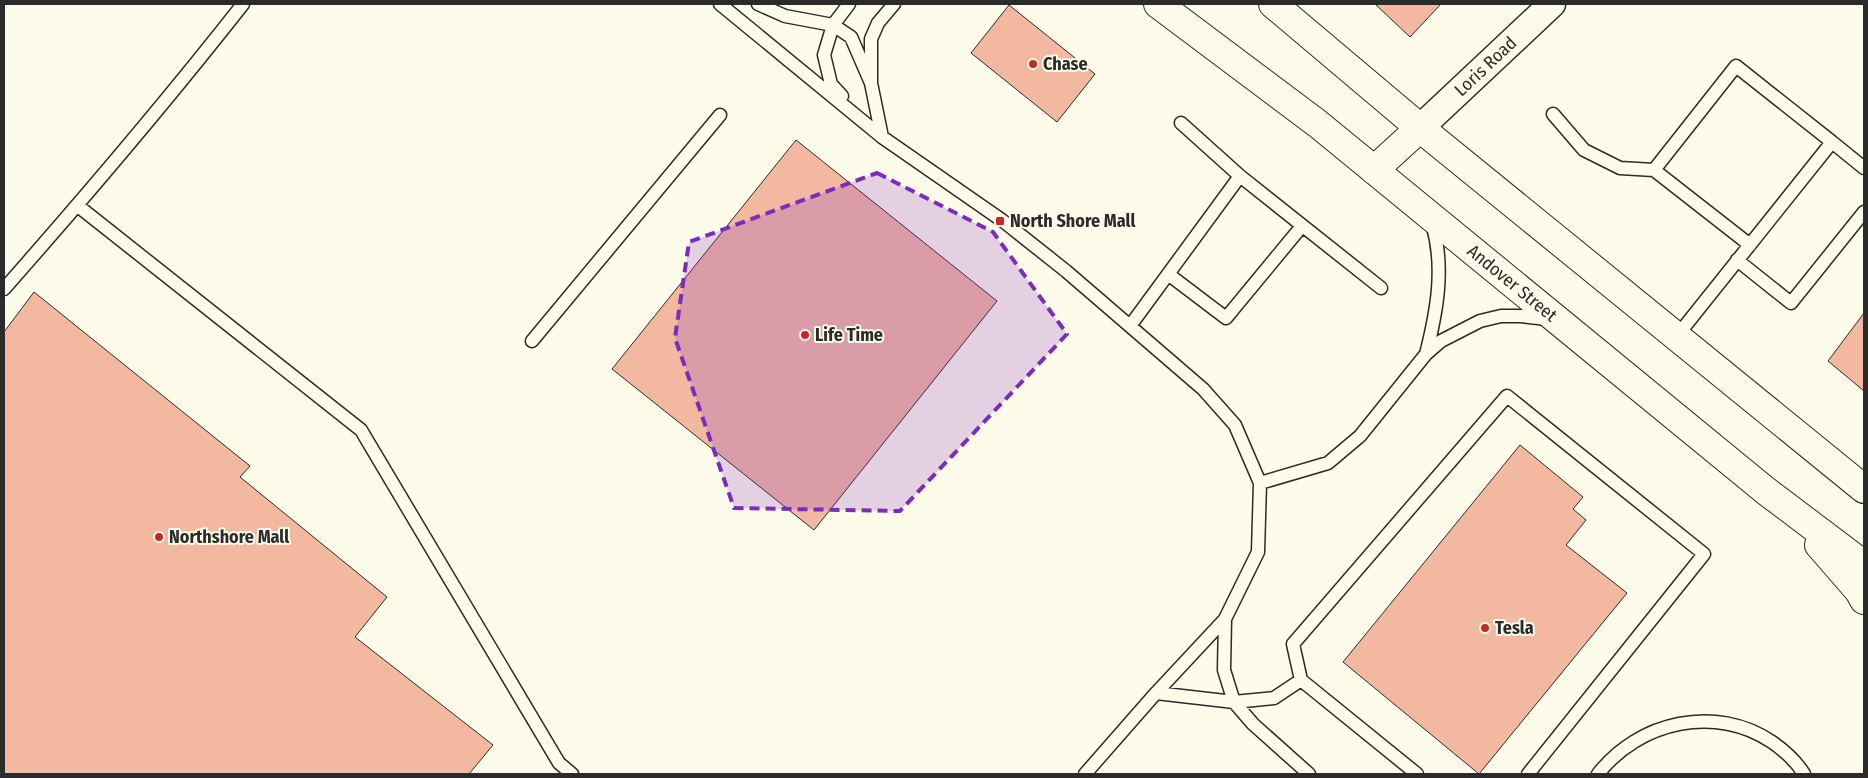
<svg xmlns="http://www.w3.org/2000/svg" width="1868" height="778" viewBox="0 0 1868 778" font-family="'Fira Sans Condensed',sans-serif">
	<style>
		.building { fill: #f2b8a0; stroke: #2b2b2b }
		.lines { fill: none; stroke-linecap: round; stroke-linejoin: round }
		.lane-casing { stroke: #2b2b2b; stroke-width: 15 }
		.street-casing { stroke: #2b2b2b; stroke-width: 29 }
		.highway-casing { stroke: #2b2b2b; stroke-width: 30 }
		.lane { stroke: #fdfbea; stroke-width: 12 }
		.street { stroke: #fdfbea; stroke-width: 26 }
		.highway { stroke: #fdfbea; stroke-width: 28 }
		.marked { fill: #7b2cbf; fill-opacity: 0.2; stroke: #7b2cbf; stroke-width: 4; stroke-dasharray: 10 6; stroke-linejoin: round }
		.poi-dot { fill: #c62828; stroke: #fdfbea; stroke-width: 2 }
		.labels { text-anchor: middle; stroke-width: 4; stroke-linejoin: round; paint-order: stroke }
		.poi-label { font-size: 18px; font-weight: bold; fill: #2b2b2b; stroke: #fdfbea; text-anchor: start }
		.street-label { font-size: 18px; fill: #2b2b2b; stroke: #fdfbea }
	</style>
	<rect width="100%" height="100%" fill="#fdfbea"/>
	<!-- building -->
	<path class="building" d="M1375 4H1441L1410 37Z
		M1009 5 1095 74 1057 122 971 53Z
		M796 140 997 301 814 530 612 369Z
		M34 292 250 466 240 477 387 597 355 637 493 745 469 774H4V332Z
		M1864 313V391L1828 361Z
		M1520 445 1583 497 1573 509 1586 520 1566 545 1627 593 1479 774 1343 662Z"/>
	<g class="lines">
		<defs>
			<path id="lane" d="M720 4 882 137 1003 221 1066 271 1203 389 1235 425 1260 483 1258 552 1225 619 1224 670 1234 702 1253 724 1309 774
				M758 4 785 16 833 25 851 37 871 83
				M842 96 831 84 824 55 833 25 849 4
				M1553 114 1584 150 1620 168 1654 170
				M1181 123 1240 176
				M882 137 871 83V39L878 23 894 4
				M1832 142 1864 168
				M78 206 361 430 559 763 572 774
				M1737 260 1791 303 1864 212
				M1168 274 1226 318 1302 226
				M4 289C86 196 166 102 243 4
				M1130 326 1240 176 1381 288
				M1677 336 1832 142 1736 66 1654 170 1750 245
				M532 341 720 115
				M1426 354C1437 311 1445 267 1432 223
				M1260 483 1328 463 1360 436 1426 354 1441 341 1480 321 1501 316H1521L1547 319
				M1156 693 1234 702 1274 698 1301 680
				M1085 774 1156 693 1225 619
				M1417 774 1301 680 1293 644 1507 396 1704 554 1528 774
				M1598 774C1639 721 1716 704 1772 742 1785 751 1796 761 1804 774"/>
			<g id="street">
				<path id="s1" d="M1420 128 1552 4"/>
			</g>
			<g id="highway">
				<path id="s2" d="M1158 4 1318 124 1766 491 1864 565"/>
				<path d="M1273 4 1420 128 1864 489"/>
				<path d="M1374 170 1420 128"/>
				<path d="M1819 545 1859 591 1864 600"/>
			</g>
		</defs>
		<!-- lane casing -->
		<use href="#lane" class="lane-casing"/>
		<!-- street casing -->
		<use href="#street" class="street-casing"/>
		<!-- highway casing -->
		<use href="#highway" class="highway-casing"/>
		<!-- lane -->
		<use href="#lane" class="lane"/>
		<!-- street -->
		<use href="#street" class="street"/>
		<!-- highway -->
		<use href="#highway" class="highway"/>
	</g>
	<!-- marked area -->
	<path class="marked" d="M877 173 993 232 1067 334 900 511 734 508 675 338 689 242Z"/>
	<!-- markers -->
	<g class="poi-dot">
		<circle cx="1033" cy="64" r="5"/>
		<rect x="995" y="216" width="10" height="10" rx="2.5"/>
		<circle cx="805" cy="335" r="5"/>
		<circle cx="159" cy="537" r="5"/>
		<circle cx="1485" cy="628" r="5"/>
	</g>
	<g class="labels">
		<!-- poi labels -->
		<g class="poi-label">
			<text x="1043" y="70">Chase</text>
			<text x="1010" y="227">North Shore Mall</text>
			<text x="815" y="341">Life Time</text>
			<text x="169" y="543">Northshore Mall</text>
			<text x="1495" y="634">Tesla</text>
		</g>
		<!-- street labels -->
		<g class="street-label">
			<text dy="6" stroke="none"><textPath href="#s1" startOffset="90">Loris Road</textPath></text>
			<text dy="6" stroke="none"><textPath href="#s2" startOffset="451">Andover Street</textPath></text>
		</g>
	</g>
	<!-- border -->
	<rect width="1868" height="778" fill="none" stroke="#2b2b2b" stroke-width="10"/>
</svg>
